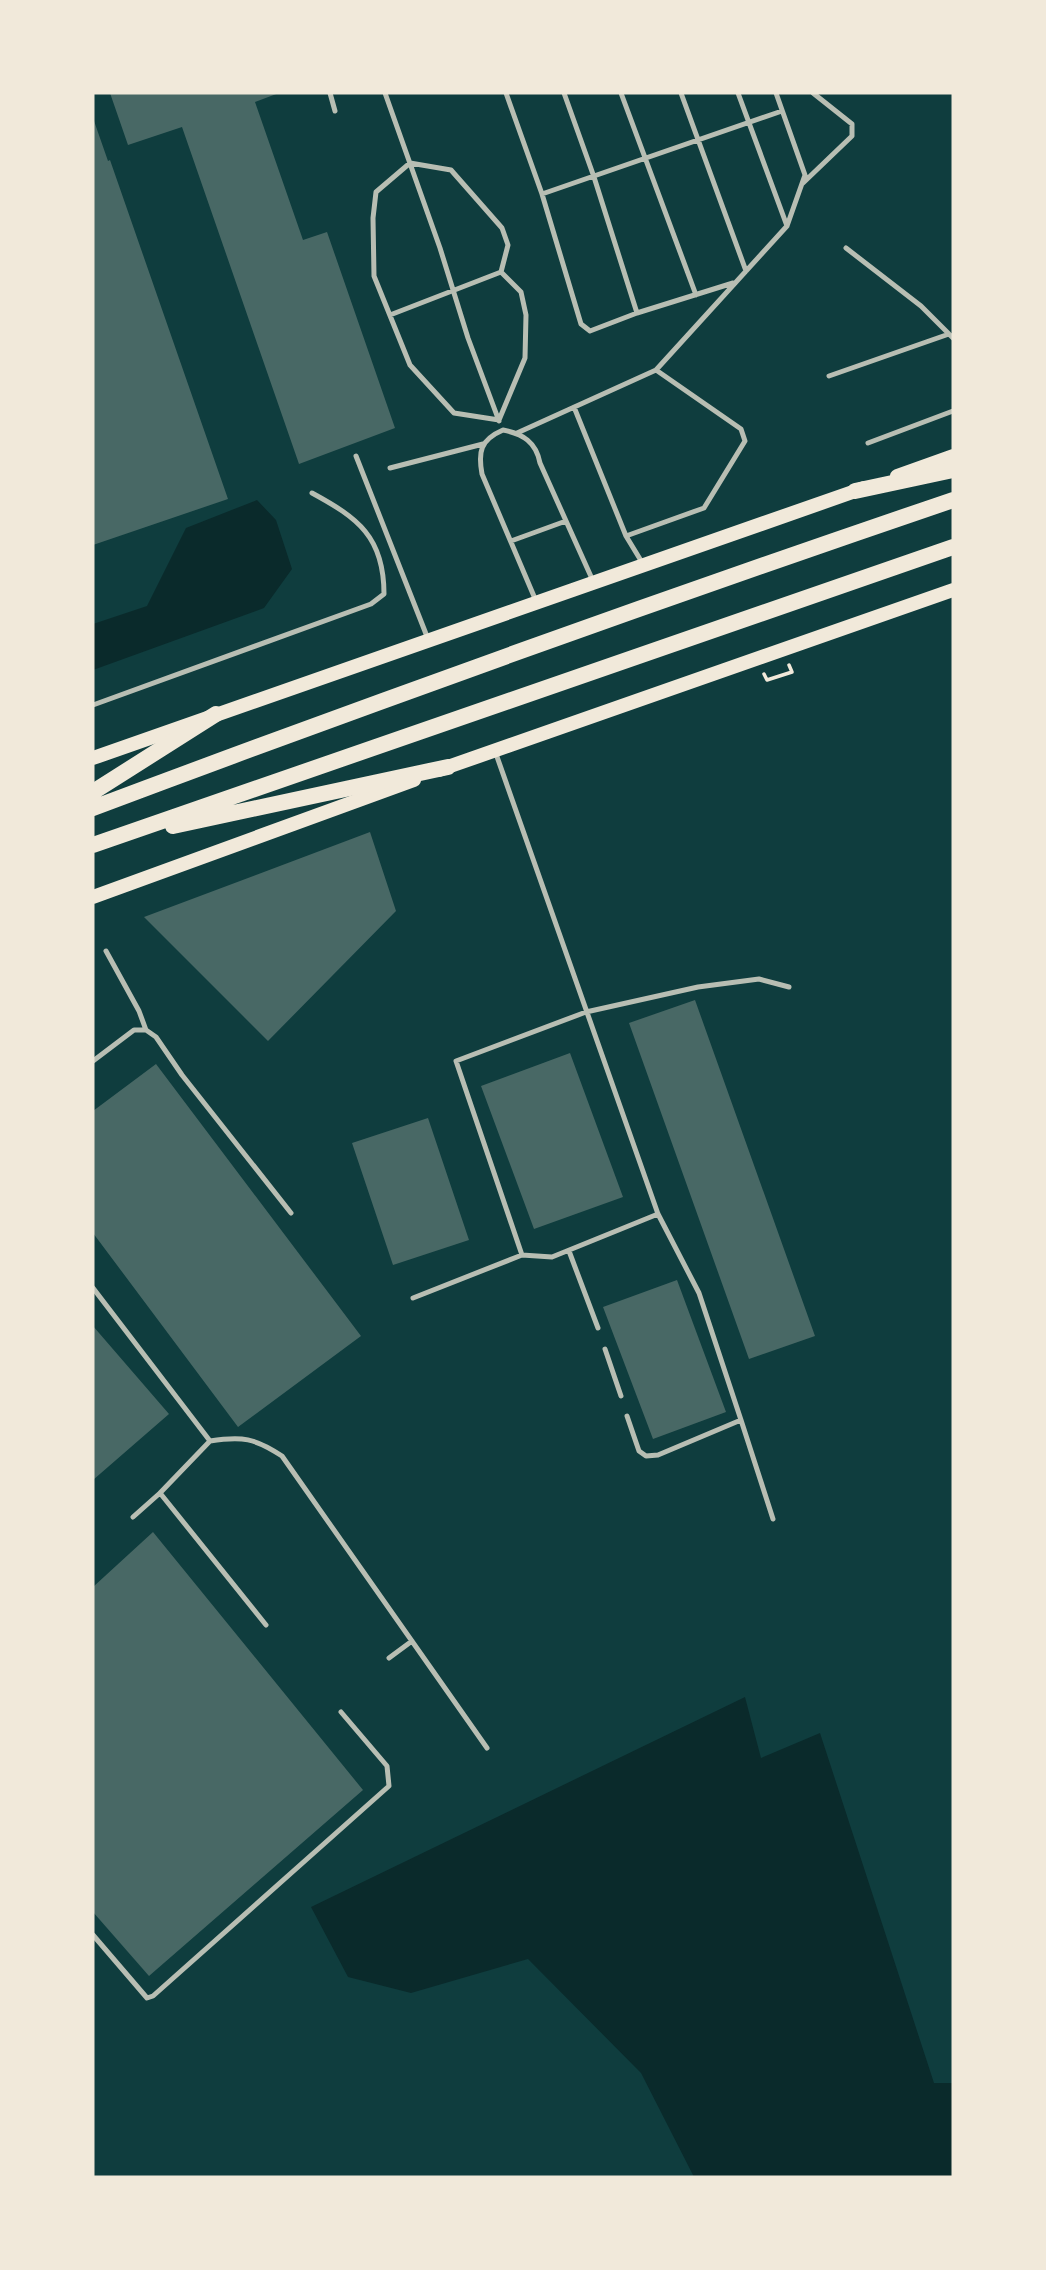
<svg xmlns="http://www.w3.org/2000/svg" width="1046" height="2270" viewBox="0 0 1046 2270" font-family="'Public Sans',sans-serif">
	<style>
		.water { fill: #0a2a2b }
		.building { fill: #486865 }
		.lines { fill: none; stroke-linecap: round; stroke-linejoin: round }
		.path { stroke: #f1e9da; stroke-width: 3.5 }
		.service { stroke: #b8beb3; stroke-width: 5 }
		.secondary { stroke: #f1e9da; stroke-width: 14 }
		.trunk { stroke: #f1e9da; stroke-width: 16 }
	</style>
	<rect width="100%" height="100%" fill="#0f3d3e"/>
	<!-- water -->
	<path class="water" d="M257 500 276 520 292 569 264 608 93 670V624L147 606 186 528Z
		M745 1697 761 1758 820 1733 934 2083H953V2177H694L641 2073 528 1959 411 1993 348 1977 311 1907Z"/>
	<!-- building -->
	<path class="building" d="M110 93H279L255 102 303 240 327 232 395 428 299 464 182 127 128 145Z
		M93 118 108 161 110 160 228 499 93 545Z
		M370 832 396 911 268 1041 144 917Z
		M695 1000 815 1336 749 1359 629 1023Z
		M570 1053 623 1197 534 1229 481 1086Z
		M156 1064 361 1336 238 1427 93 1233V1111Z
		M428 1118 469 1240 393 1265 352 1143Z
		M677 1280 726 1412 653 1439 603 1307Z
		M93 1326 169 1414 93 1480Z
		M153 1532 363 1790 149 1976 93 1912V1587Z"/>
	<g class="lines">
		<!-- path -->
		<path class="path" d="M764 674 767 680 792 672 789 665"/>
		<!-- service -->
		<path class="service" d="M330 93 335 111
			M385 93 440 248 468 338 499 421
			M506 93 542 194 581 324 590 331 637 313
			M564 93 594 177 637 313 733 283
			M621 93 696 295
			M681 93 746 271
			M738 93 787 226
			M410 163 451 170 502 228 508 245 501 272 521 292 526 315 525 358 499 420 454 413 410 365 374 276 373 218 376 192Z
			M803 183 852 136V124L813 93
			M542 194 782 111
			M846 248 921 306 953 338
			M390 315 501 272
			M829 376 949 334
			M574 407 626 536 643 564
			M517 433 656 370 787 226 805 175 776 93
			M868 443 953 411
			M356 456 428 639
			M390 468 483 444
			M626 536 704 508 745 441 741 429 656 370
			M511 541 566 521
			M536 601 482 474C478 452 480 440 503 430 523 434 536 442 540 463L593 581
			M93 705 371 604 384 594C384 537 358 518 312 493
			M495 751 658 1214 699 1293 741 1420
			M106 951 139 1011 146 1030
			M93 1061 134 1030H146L156 1037 182 1075 291 1213
			M658 1214 552 1257 522 1255 456 1061 586 1012 698 987 759 979 789 987
			M569 1251 598 1328
			M93 1288 210 1441 160 1493 266 1625
			M413 1298 522 1255
			M605 1349 621 1396
			M627 1416 639 1451 646 1456 658 1455 741 1420 773 1519
			M210 1441C242 1436 255 1438 282 1456L487 1748
			M133 1517 160 1493
			M389 1658 412 1641
			M93 1935 147 1998 153 1996 389 1786 387 1766 341 1712"/>
		<!-- secondary -->
		<path class="secondary" d="M897 476 953 456
			M93 758 864 488
			M439 770 953 590
			M93 897 414 780"/>
		<!-- trunk -->
		<path class="trunk" d="M855 491 953 470
			M93 792 216 714
			M93 808C378 701 665 598 953 500
			M173 826 448 767
			M93 845 953 547"/>
	</g>
	<!-- border -->
	<rect width="1046" height="2270" fill="none" stroke="#f1e9da" stroke-width="189"/>
</svg>
